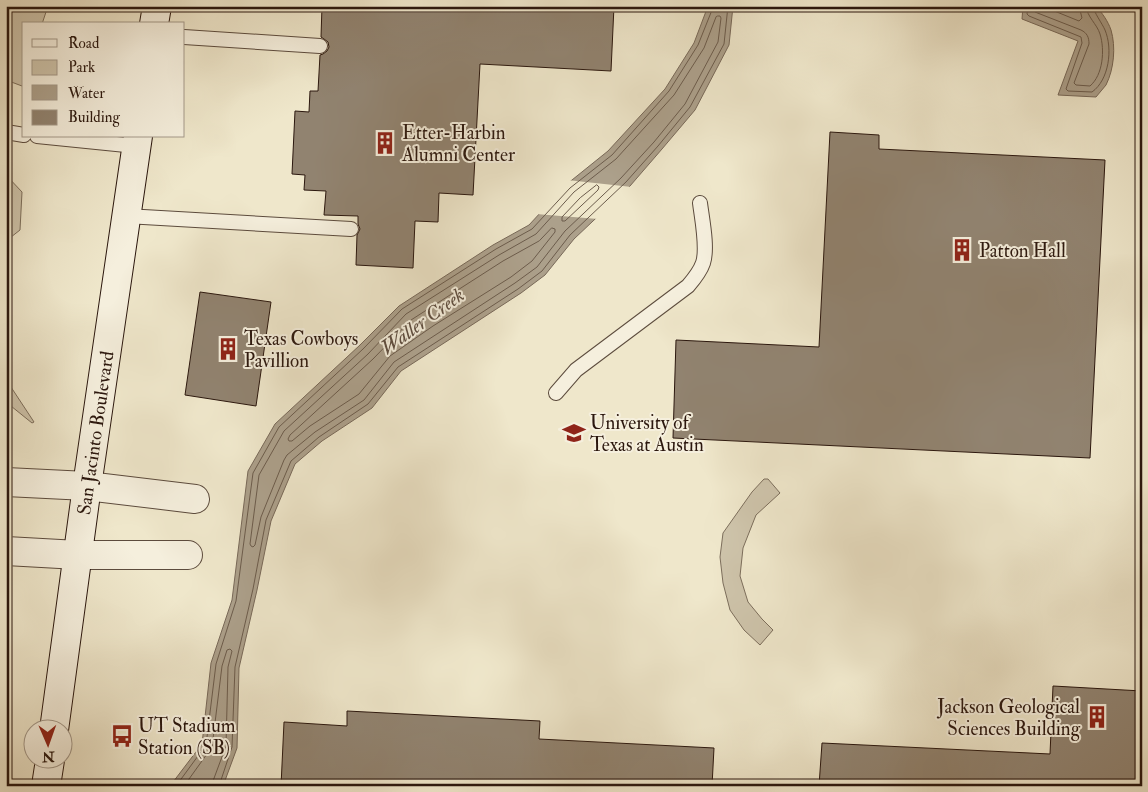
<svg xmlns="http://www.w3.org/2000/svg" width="1148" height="792" viewBox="0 0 1148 792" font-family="'IM FELL Double Pica',serif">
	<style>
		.green { fill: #cec4ab; stroke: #7c6e5c }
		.water { fill: #aca08b; stroke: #786959 }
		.pier { fill: #efe7cb }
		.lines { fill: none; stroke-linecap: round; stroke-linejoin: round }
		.shore { stroke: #6c5c4c; stroke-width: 1 }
		.building { fill: #918370; stroke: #2b170e }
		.lane-casing { stroke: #5c4b3d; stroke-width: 16 }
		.street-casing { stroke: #5c4b3d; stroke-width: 30 }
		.secondary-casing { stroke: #2b170e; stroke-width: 30 }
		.lane { stroke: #f5efdd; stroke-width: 14 }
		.street { stroke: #f5efdd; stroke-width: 28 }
		.secondary { stroke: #f5efdd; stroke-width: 28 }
		.labels { text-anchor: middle; stroke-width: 4; stroke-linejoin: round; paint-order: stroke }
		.poi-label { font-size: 19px; fill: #2b170e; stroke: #f5efdd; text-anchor: start }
		.street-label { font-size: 19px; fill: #2b170e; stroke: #f5efdd }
		.water-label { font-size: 20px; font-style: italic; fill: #5f4e40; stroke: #f5efdd }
	</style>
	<rect width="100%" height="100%" fill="#efe7cb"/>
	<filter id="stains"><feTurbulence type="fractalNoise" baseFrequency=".004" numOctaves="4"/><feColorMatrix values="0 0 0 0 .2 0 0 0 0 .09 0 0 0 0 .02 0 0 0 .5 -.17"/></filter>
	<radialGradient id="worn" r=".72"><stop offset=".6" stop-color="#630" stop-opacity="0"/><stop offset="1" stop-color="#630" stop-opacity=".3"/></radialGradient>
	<!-- green -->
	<path class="green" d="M6 6H48L42 24H24V80L22 86 6 80Z
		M6 175 22 192 20 230 6 241Z
		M7 381 34 422 32 423 6 402V382Z
		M764 479H768L780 493 756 515 743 548 740 576 748 602 762 619 773 630 760 645 744 630 730 610 723 583 720 557 723 533 752 492Z"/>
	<!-- water -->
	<path class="water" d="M708 6H733L729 45 695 110 662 149 630 186 574 239 545 275 521 293 401 371 372 408 322 441 295 464 271 521 257 590 239 668 237 748 223 786H170L202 744 211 663 232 600 248 471 275 424 360 345 399 306 493 245 529 225 567 184 608 151 665 89 694 43Z
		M1023 6H1096C1102 13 1108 21 1111 30 1116 47 1114 69 1106 85 1103 89 1099 93 1096 97L1058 95 1078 41 1022 19Z"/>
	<!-- pier -->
	<path class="pier" d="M567 180 632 187 598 219 536 214Z"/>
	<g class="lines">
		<!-- shore -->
		<path class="shore" d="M1028 6 1027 14 1029 16 1081 37 1082 43 1066 89 1068 91 1092 92C1109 80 1113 49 1105 30 1102 23 1094 13 1093 6
			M1034 6V10L1035 12 1081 30C1087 33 1089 37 1089 44L1074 83 1076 85 1090 86C1103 75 1105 50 1100 34 1097 24 1087 17 1086 6
			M1042 6 1079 21 1082 18 1079 6
			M718 16H720L721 18 718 42 685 104 654 142 621 178 565 231 537 267 515 283 394 362 364 400 315 432 287 455 284 460 261 517 255 545 253 547 251 546 250 544 259 475 284 431 368 354 406 314 499 255 536 234 574 192 616 159 674 95 704 48 716 17Z
			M597 185 599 187 598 190 565 221H562V217L580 198Z
			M552 228 555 229V232L532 261 511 277 433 326 390 356 359 394 310 426 292 441H289L288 439 290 435 373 359 411 320 503 261 539 241Z
			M176 786 206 745 216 664 236 601 253 473 279 427 363 349 402 309 496 249 532 229 570 188 612 155 669 91 698 45 712 10 713 6
			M184 786 212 747 222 666 227 650 230 649 232 651 228 667 226 746 213 781V786
			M219 786 232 747 235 667 253 589 266 520 291 461 319 437 368 404 398 367 518 289 542 271 570 235 626 182 658 146 690 107 724 44 728 6"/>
	</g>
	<!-- building -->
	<path class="building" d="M322 6H614L611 71 480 64 473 195 439 193 438 222 415 221 413 268 356 265 357 235 360 229 358 224V216L324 215 326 191 304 190 305 175 292 174 295 111 309 112 310 91H318L320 55 323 54 327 51 329 47 328 42 324 39 321 37Z
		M830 132 879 135V149L1105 160 1090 458 673 438 676 340 819 347Z
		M200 292 271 302 256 406 185 395Z
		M1053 686 1142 691V786H819L822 743 1050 754Z
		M347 711 540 721 539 739 714 748 712 786H281L284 722 347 726Z"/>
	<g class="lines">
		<defs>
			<path id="lane" d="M184 37 320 46
				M6 132 24 135
				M37 136 136 146
				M126 216 351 229
				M556 393 576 370 688 286C694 279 700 272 703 263 708 248 702 219 700 203"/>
			<path id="street" d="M6 482 87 486 195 499
				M6 551 78 555H188"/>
			<g id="secondary">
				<path d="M154 24 157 6"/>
				<path id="s1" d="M54 730 87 486 138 136"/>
				<path d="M46 786 50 760"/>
			</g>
		</defs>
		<!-- lane casing -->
		<use href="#lane" class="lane-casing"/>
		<!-- street casing -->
		<use href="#street" class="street-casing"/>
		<!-- secondary casing -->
		<use href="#secondary" class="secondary-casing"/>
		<!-- lane -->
		<use href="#lane" class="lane"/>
		<!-- street -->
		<use href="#street" class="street"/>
		<!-- secondary -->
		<use href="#secondary" class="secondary"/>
	</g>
	<!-- icons -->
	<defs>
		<symbol id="building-bare" viewBox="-9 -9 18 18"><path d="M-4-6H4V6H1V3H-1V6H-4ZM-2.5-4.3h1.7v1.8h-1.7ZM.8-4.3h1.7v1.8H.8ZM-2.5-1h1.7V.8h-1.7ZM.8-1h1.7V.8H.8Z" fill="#8f2418" stroke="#f5efdd" stroke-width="2.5" paint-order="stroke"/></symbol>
		<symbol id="university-bare" viewBox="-9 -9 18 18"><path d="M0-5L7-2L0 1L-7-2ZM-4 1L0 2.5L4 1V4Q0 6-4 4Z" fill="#8f2418" stroke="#f5efdd" stroke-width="2.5" paint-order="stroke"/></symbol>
		<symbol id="bus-bare" viewBox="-9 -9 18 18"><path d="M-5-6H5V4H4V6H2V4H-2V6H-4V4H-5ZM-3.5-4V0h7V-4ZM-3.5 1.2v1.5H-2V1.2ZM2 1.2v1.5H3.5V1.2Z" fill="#8f2418" stroke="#f5efdd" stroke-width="2.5" paint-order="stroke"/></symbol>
	</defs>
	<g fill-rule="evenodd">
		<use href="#building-bare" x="369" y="127" width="32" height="32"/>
		<use href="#building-bare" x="946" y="234" width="32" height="32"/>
		<use href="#building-bare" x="212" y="333" width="32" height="32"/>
		<use href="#university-bare" x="558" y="417" width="32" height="32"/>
		<use href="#building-bare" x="1081" y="701" width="32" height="32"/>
		<use href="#bus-bare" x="106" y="720" width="32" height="32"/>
	</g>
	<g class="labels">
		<!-- poi labels -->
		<g class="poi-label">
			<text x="402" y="139">Etter-Harbin<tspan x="402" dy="22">Alumni Center</tspan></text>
			<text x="979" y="257">Patton Hall</text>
			<text x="244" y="345">Texas Cowboys<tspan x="244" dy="22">Pavillion</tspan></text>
			<text x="590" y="429">University of<tspan x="590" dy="22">Texas at Austin</tspan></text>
			<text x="1080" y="713" text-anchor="end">Jackson Geological<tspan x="1080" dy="22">Sciences Building</tspan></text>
			<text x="138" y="732">UT Stadium<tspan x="138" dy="22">Station (SB)</tspan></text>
		</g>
		<!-- street labels -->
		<g class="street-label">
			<text dy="7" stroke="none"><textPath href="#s1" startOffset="300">San Jacinto Boulevard</textPath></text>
		</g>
		<!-- water labels -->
		<g class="water-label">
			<text transform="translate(422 321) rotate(-36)" y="7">Waller Creek</text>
		</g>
	</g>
	<!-- margin -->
	<rect width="1148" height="792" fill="none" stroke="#efe7cb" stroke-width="25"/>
	<rect x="8" y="8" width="1133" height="777" fill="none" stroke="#2b170e" stroke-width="2.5"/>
	<rect x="12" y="12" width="1123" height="767" fill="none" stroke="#2b170e"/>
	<!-- legend -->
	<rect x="22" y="22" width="162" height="115" fill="#f5efdd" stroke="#a4998a"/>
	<rect x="32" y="39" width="25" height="8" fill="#f5efdd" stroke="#a4998a"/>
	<text x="68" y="48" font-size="15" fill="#2b170e">Road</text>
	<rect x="32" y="60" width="25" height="15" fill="#cec4ab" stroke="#a4998a"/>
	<text x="68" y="72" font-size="15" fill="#2b170e">Park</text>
	<rect x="32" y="85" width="25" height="15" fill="#aca08b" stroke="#a4998a"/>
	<text x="68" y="98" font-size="15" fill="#2b170e">Water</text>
	<rect x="32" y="110" width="25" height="15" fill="#918370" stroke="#a4998a"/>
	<text x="68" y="122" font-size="15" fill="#2b170e">Building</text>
	<!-- north arrow -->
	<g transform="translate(48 744) rotate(178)"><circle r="24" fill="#f5efdd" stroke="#a4998a"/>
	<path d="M0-4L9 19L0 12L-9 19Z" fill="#8f2418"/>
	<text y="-8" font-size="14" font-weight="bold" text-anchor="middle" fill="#2b170e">N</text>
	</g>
	<rect width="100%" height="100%" filter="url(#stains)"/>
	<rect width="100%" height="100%" fill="url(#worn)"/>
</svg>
